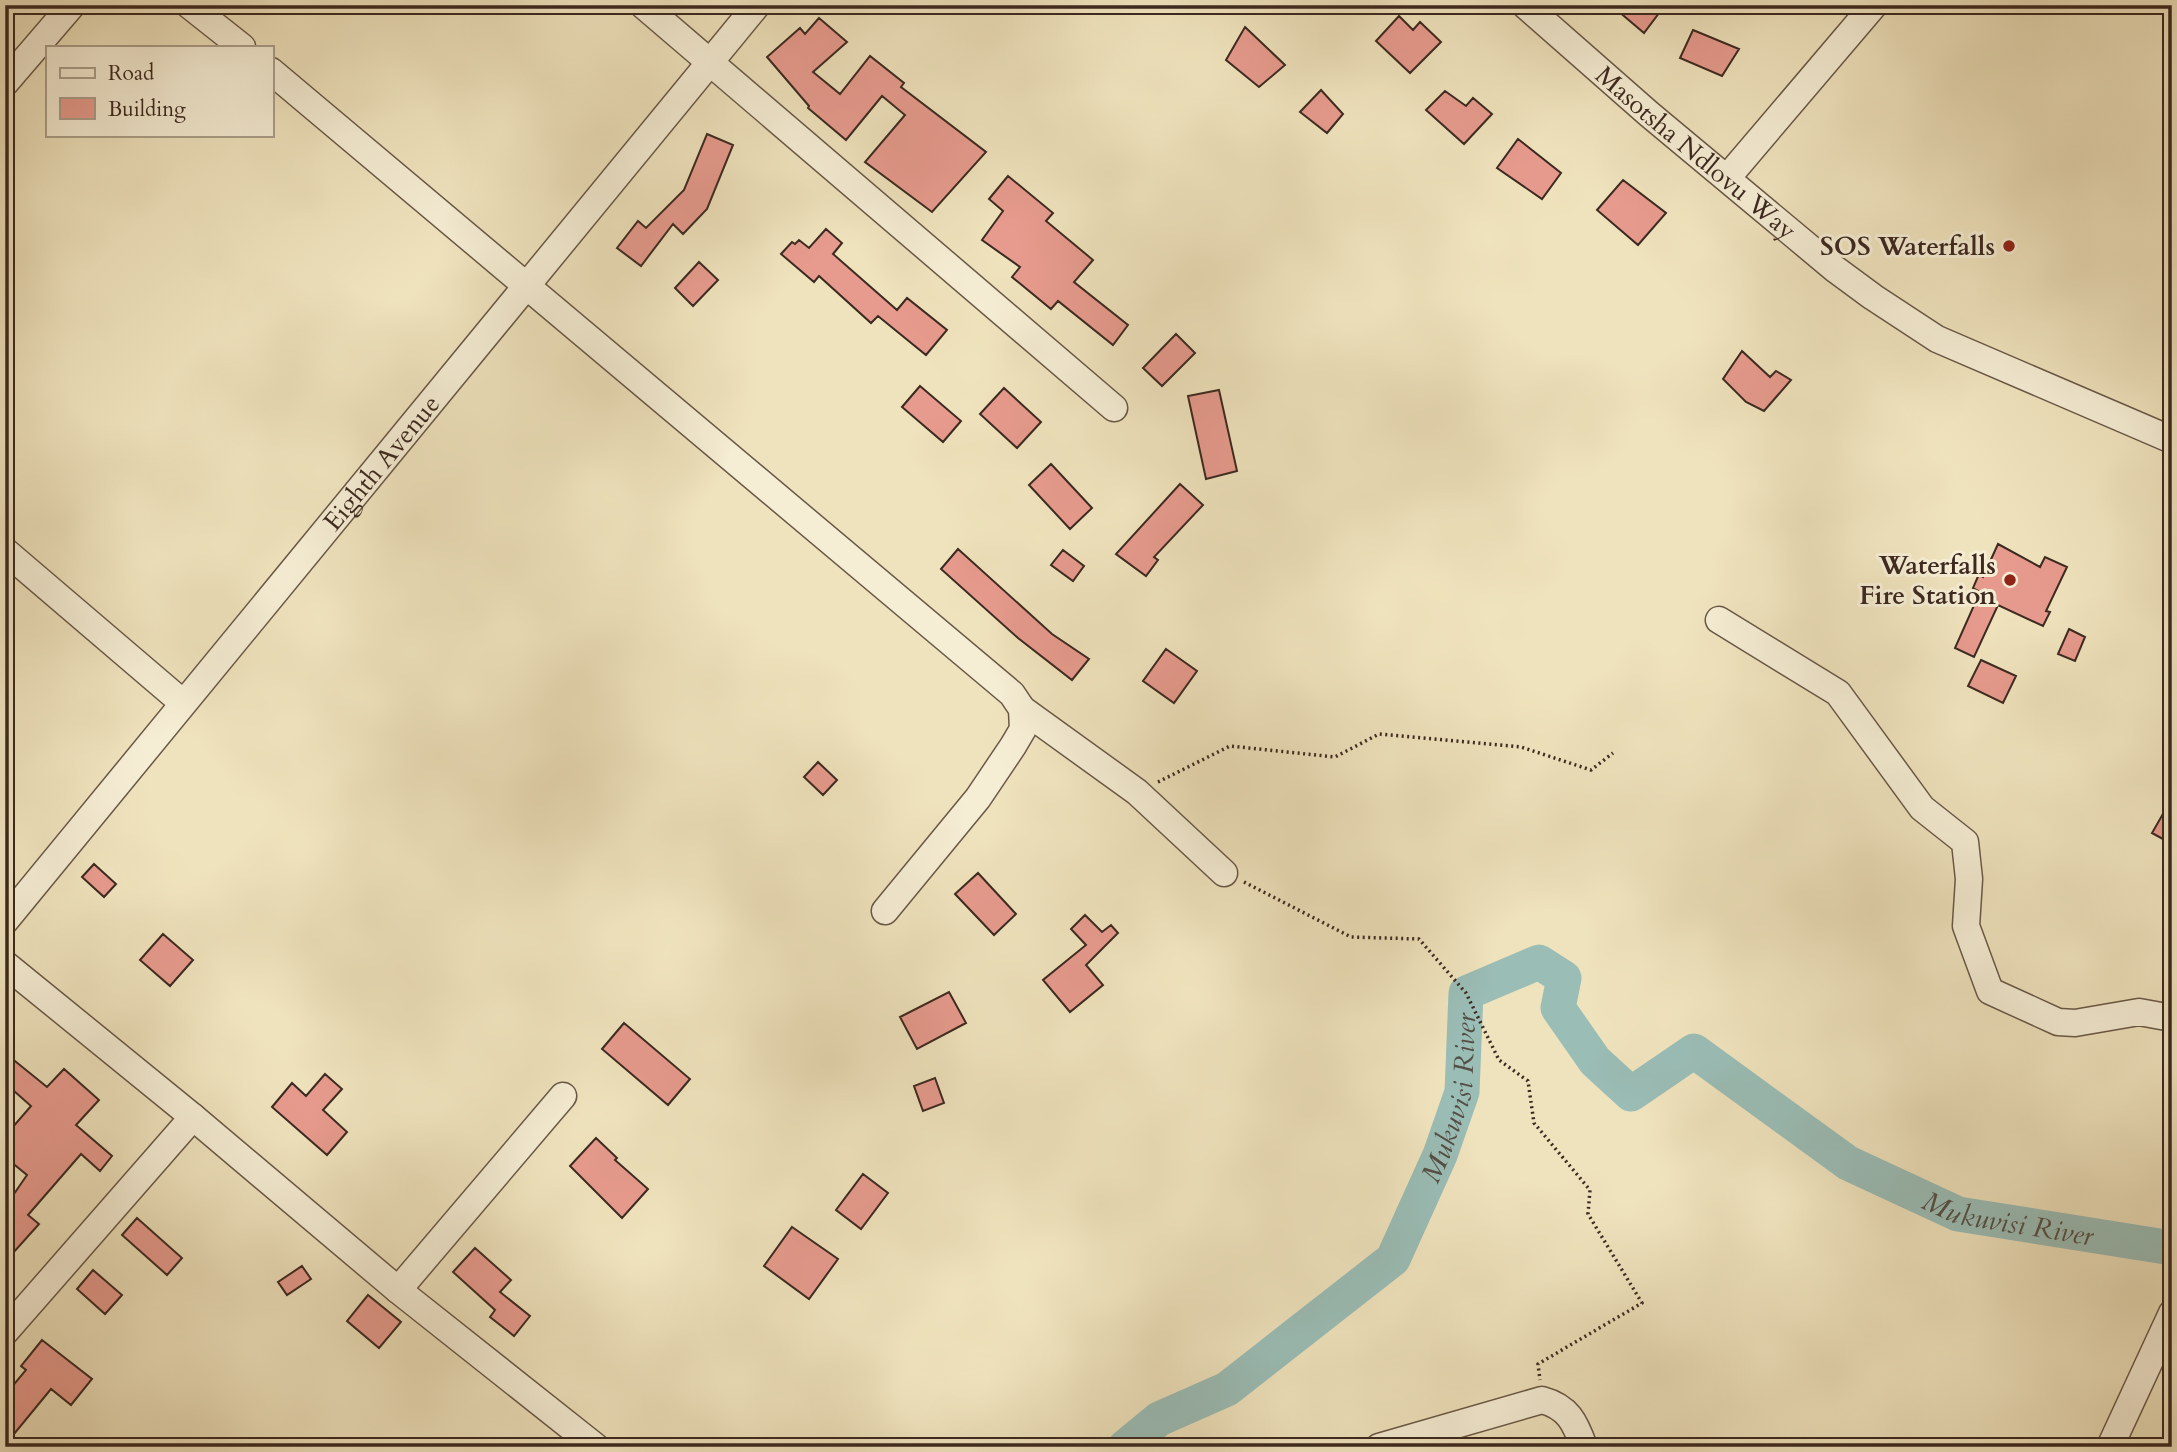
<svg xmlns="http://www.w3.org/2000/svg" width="2177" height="1452" viewBox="0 0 2177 1452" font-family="Cardo,serif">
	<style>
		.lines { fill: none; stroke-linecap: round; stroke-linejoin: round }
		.river { stroke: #9abdb6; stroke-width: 35 }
		.building { fill: #e79b8e; stroke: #3c2920; stroke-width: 2 }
		.minor-casing { stroke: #695847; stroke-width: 29 }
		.path { stroke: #3c2920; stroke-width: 3.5; stroke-dasharray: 2 3.5; stroke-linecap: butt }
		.minor { stroke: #f5edd4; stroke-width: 26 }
		.poi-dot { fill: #8f2418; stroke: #f5edd4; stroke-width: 2.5 }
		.labels { text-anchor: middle; stroke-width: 6; stroke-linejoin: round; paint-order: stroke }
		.street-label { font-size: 26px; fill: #3c2920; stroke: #f5edd4 }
		.poi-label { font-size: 26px; font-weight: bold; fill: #3c2920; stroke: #f5edd4; text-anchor: end }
		.water-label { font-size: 28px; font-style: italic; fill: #544e46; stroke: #f5edd4 }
	</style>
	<rect width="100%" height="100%" fill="#efe3bd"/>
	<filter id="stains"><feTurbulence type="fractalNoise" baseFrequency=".00286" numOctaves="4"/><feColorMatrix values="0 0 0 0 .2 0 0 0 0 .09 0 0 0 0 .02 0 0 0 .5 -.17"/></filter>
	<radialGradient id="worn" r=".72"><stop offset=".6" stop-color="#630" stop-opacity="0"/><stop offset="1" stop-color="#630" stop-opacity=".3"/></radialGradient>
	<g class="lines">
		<!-- river -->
		<path class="river" id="s1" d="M1125 1447 1159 1419 1227 1389 1393 1259 1440 1155 1462 1092 1466 993 1539 962 1564 978 1558 1008 1595 1061 1631 1094 1694 1051 1848 1163 1958 1214 2172 1248"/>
	</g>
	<!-- building -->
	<path class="building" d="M1611 5H1651L1659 13 1644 33Z
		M1399 16 1413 30 1420 22 1441 42 1410 73 1376 41Z
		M819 18 847 42 813 72 840 94 870 56 904 83 901 87 986 152 932 212 865 162 905 115 882 96 846 140 808 108 809 106 767 57 800 28 805 34Z
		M1245 27 1285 65 1259 87 1226 60Z
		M1693 30 1739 49 1722 76 1680 58Z
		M1321 90 1343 114 1327 133 1300 112Z
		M1445 91 1466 106 1473 98 1492 114 1464 144 1426 110Z
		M707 134 733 145 707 209 683 234 673 224 641 266 617 248 638 221 646 228 684 190Z
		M1518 139 1561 173 1542 199 1497 168Z
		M1008 176 1053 213 1046 221 1093 260 1074 282 1128 325 1113 345 1058 301 1051 309 1012 277 1020 267 982 240 1003 211 989 199Z
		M1623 180 1666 213 1638 245 1597 210Z
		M826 229 842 243 833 254 897 310 907 298 947 330 926 355 878 316 871 323 819 276 814 282 781 254 792 242 795 244 799 240 809 248Z
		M699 262 718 280 693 306 675 288Z
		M1176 334 1195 353 1162 386 1143 368Z
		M1742 351 1770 377 1776 371 1791 380 1764 411 1746 402 1723 379Z
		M920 386 961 421 943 442 902 407Z
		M1004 388 1041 422 1017 448 980 414Z
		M1219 390 1237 471 1206 479 1188 396Z
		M1051 464 1092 508 1070 529 1029 485Z
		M1180 484 1203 505 1154 557 1158 560 1146 576 1116 554Z
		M1998 544 2040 567 2045 557 2067 567 2046 611 2050 612 2043 626 1998 605 1974 657 1955 648 1980 592 1973 588 1979 574 1983 577Z
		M958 549 1052 634 1089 659 1072 680 1018 638 941 569Z
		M1063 550 1084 566 1073 581 1051 565Z
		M2069 629 2085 637 2075 661 2058 654Z
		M1166 649 1197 671 1174 703 1143 681Z
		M1981 660 2016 676 2003 703 1968 686Z
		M818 762 837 780 823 795 804 777Z
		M2172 798V844L2152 833Z
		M94 864 116 884 104 897 82 877Z
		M978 873 1016 914 994 935 955 894Z
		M1085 915 1102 932 1111 925 1118 933 1086 965 1103 985 1070 1012 1043 980 1086 945 1071 929Z
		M163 934 193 960 170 986 140 960Z
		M949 992 966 1023 917 1049 900 1017Z
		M624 1023 690 1079 668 1105 602 1049Z
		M5 1053 47 1087 64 1069 99 1100 76 1125 112 1156 100 1171 81 1154 28 1215 39 1224 5 1262V1207L27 1175 5 1157V1136L31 1106 5 1083Z
		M325 1074 342 1089 323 1110 347 1132 327 1155 272 1107 292 1083 306 1096Z
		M935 1078 944 1103 923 1111 914 1086Z
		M596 1138 617 1158 615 1160 648 1189 622 1218 570 1166Z
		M863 1174 888 1193 861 1229 836 1210Z
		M137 1218 182 1258 167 1275 122 1235Z
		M792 1227 838 1259 809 1299 764 1266Z
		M475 1248 511 1280 500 1292 530 1316 514 1336 490 1317 495 1310 453 1272Z
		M302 1266 311 1279 287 1295 278 1282Z
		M93 1270 122 1295 105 1314 77 1289Z
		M368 1295 401 1322 379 1348 347 1321Z
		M42 1340 92 1379 71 1405 51 1389 5 1445V1395L26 1370 21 1366Z"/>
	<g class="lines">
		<defs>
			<g id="minor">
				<path d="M189 5 242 47"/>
				<path d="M643 5 1114 408"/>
				<path id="s2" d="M1525 5 1649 114 1835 269 1873 297 1937 339 2172 440"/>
				<path d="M271 71 1012 694 1022 709 1023 729 1013 746 978 798 885 911"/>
				<path d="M5 83 72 5"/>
				<path d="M1727 178 1874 5"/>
				<path d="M5 551 183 703"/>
				<path d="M1719 620 1838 693 1922 808 1965 842 1969 879 1966 926 1990 991 2058 1022 2075 1023 2139 1012 2172 1018"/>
				<path d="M1022 709 1137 792 1224 873"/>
				<path id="s3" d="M5 921 757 5"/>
				<path d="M5 964 193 1117 398 1290 596 1447"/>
				<path d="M398 1290 563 1096"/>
				<path d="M5 1332 193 1117"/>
				<path d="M1379 1447 1542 1400C1568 1407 1575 1422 1584 1447"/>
				<path d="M2110 1447 2172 1313"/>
			</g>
		</defs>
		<!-- minor casing -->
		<use href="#minor" class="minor-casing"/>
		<!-- path -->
		<path class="path" d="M1158 782 1230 746 1335 757 1379 734 1521 747 1591 770 1613 753
			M1244 882 1351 937 1419 939 1466 993 1499 1060 1528 1081 1534 1123 1590 1190 1588 1214 1642 1303 1538 1364 1540 1380"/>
		<!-- minor -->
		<use href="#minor" class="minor"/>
	</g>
	<!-- markers -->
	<g class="poi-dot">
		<circle cx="2009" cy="246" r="7"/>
		<circle cx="2010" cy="580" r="7"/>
	</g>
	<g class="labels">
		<!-- street labels -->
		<g class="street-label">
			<text dy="9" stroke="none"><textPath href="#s2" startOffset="226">Masotsha Ndlovu Way</textPath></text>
			<text dy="9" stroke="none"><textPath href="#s3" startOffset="593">Eighth Avenue</textPath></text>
		</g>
		<!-- poi labels -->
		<g class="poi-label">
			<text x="1995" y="255">SOS Waterfalls</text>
			<text x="1996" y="574">Waterfalls<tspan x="1996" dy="30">Fire Station</tspan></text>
		</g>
		<!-- water labels -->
		<g class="water-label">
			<text dy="10" stroke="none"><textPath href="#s1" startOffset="502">Mukuvisi River</textPath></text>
			<text dy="10" stroke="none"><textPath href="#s1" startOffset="1300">Mukuvisi River</textPath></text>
		</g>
	</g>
	<!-- margin -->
	<rect width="2177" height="1452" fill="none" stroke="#efe3bd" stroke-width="28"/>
	<rect x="7" y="7" width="2163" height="1438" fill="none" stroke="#3c2920" stroke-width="3.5"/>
	<rect x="14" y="14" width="2149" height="1424" fill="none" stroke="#3c2920" stroke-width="2"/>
	<!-- legend -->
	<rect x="46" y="46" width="228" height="91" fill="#f5edd4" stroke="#ab9f8c" stroke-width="2"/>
	<rect x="60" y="68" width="35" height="10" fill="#f5edd4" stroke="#ab9f8c" stroke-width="2"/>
	<text x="108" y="80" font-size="21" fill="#3c2920">Road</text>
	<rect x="60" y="98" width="35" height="21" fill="#e79b8e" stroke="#ab9f8c" stroke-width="2"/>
	<text x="108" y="116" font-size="21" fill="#3c2920">Building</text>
	<rect width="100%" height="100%" filter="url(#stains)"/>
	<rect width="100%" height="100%" fill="url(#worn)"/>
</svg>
